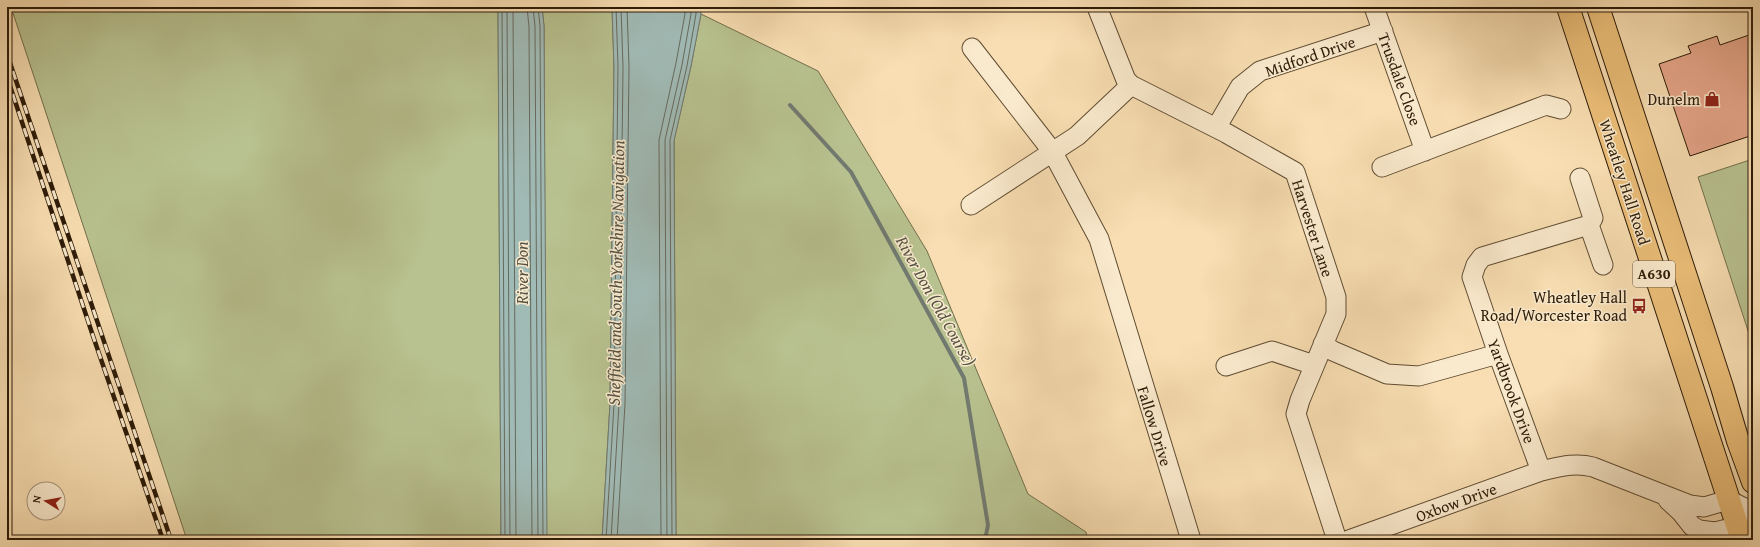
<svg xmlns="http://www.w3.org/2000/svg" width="1760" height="547" viewBox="0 0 1760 547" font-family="'Gentium Book Plus',serif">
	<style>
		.green { fill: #b8c290; stroke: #726e4c }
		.water { fill: #a0bab5; stroke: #727a70 }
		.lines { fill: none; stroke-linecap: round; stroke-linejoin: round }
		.shore { stroke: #666a5e; stroke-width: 1 }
		.stream { stroke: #727a70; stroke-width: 4 }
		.building { fill: #e6a68a; stroke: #2d1b08 }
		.minor-casing { stroke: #604c32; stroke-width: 21 }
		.highway-casing { stroke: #2d1b08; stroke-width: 24 }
		.minor { stroke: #faeacd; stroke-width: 19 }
		.highway { stroke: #ecbf79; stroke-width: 22 }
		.rail-casing { stroke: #2d1b08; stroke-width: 4.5 }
		.rail { stroke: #faeacd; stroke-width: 3; stroke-dasharray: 9; stroke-linecap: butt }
		.labels { text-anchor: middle; stroke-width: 3; stroke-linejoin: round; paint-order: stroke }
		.shield { fill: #faeacd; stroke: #6a5943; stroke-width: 1 }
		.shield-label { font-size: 15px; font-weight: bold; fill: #2d1b08 }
		.street-label { font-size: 16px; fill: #2d1b08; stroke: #faeacd }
		.poi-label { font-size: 16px; fill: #2d1b08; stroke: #faeacd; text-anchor: end }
		.water-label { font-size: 17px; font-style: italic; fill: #555345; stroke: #faeacd }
	</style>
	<rect width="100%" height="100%" fill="#f8deb2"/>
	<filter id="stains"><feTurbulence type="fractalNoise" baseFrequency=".005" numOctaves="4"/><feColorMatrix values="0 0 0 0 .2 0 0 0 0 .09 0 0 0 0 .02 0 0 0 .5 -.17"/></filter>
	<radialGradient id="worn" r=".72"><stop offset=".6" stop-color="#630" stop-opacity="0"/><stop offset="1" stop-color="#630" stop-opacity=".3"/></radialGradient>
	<!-- green -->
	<path class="green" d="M11 7H498L501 540H187Z
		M542 7H612L614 67 610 404 602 540H546L544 26Z
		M701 14 818 71 927 251 1028 494 1086 532 1088 540H676L674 140 691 66Z
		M1753 159V346L1698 177Z"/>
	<!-- water -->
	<path class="water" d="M498 7H542L544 26 547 540H501Z
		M612 7H700L701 14 691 66 674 141 676 540H602L610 404 614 67Z"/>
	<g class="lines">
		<!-- shore -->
		<path class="shore" d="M502 7 505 540
			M507 7 510 540
			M513 7 516 540
			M527 7 529 27 532 540
			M533 7 535 26 538 540
			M538 7 540 26 543 540
			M606 540 614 404 618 67 616 7
			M611 540 619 404 623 67 621 7
			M617 540 625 404 629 67 627 7
			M661 540 659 140 676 63 685 14V7
			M667 540 665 140 682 65 691 14V7
			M672 540 670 140 687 66 696 14V7"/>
		<!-- stream -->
		<path class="stream" d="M790 105 851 172 964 378 988 525 985 540"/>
	</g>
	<!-- building -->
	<path class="building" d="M1749 35 1753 47V135L1690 156 1659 64 1691 53 1688 46 1717 36 1720 45Z"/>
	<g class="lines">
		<defs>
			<path id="minor" d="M1097 7 1126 80 1131 85 1226 133 1295 172 1336 297V314L1300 400 1296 414 1337 540
				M1374 7 1425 151
				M972 48 1052 151 1099 239 1191 540
				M1216 128 1240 87 1260 71 1383 31
				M1382 167 1546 105 1561 109
				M1580 178 1593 218 1589 225
				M971 205 1077 136 1131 85
				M1323 344 1333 351 1387 374 1419 376 1498 354
				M1226 366 1272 351 1314 365
				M1541 471 1498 354 1472 277 1476 265 1482 257 1589 225 1603 265
				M1668 500 1681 512 1692 526 1699 530 1715 532 1752 523
				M1349 540 1541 471C1559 467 1575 462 1593 467L1690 505 1704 507 1728 500 1753 512"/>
			<path id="highway" d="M1568 7 1742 540
				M1598 7 1722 387 1738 441 1753 482"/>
		</defs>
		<!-- minor casing -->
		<use href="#minor" class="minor-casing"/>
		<!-- highway casing -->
		<use href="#highway" class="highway-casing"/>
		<!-- minor -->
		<use href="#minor" class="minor"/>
		<!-- highway -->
		<use href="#highway" class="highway"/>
		<defs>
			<path id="rail" d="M7 54 171 540
				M7 77 93 336 163 540"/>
		</defs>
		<!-- rail casing -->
		<use href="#rail" class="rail-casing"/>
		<!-- rail -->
		<use href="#rail" class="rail"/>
	</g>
	<!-- icons -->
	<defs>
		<symbol id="shop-bare" viewBox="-9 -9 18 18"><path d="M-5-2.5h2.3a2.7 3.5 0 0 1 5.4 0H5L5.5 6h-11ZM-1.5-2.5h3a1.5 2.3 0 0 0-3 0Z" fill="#8f2418" stroke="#faeacd" stroke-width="2.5" paint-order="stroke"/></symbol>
		<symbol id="bus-bare" viewBox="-9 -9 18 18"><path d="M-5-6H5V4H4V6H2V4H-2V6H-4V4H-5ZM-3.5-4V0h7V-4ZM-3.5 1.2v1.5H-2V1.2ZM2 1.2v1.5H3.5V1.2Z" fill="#8f2418" stroke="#faeacd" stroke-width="2.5" paint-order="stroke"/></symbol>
	</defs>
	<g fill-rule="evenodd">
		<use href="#shop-bare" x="1701" y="88" width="22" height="22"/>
		<use href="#bus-bare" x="1628" y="295" width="22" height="22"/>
	</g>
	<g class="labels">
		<!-- shield labels -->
		<rect class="shield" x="1633" y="261" width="42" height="26" rx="3"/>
		<g class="shield-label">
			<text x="1654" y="279">A630</text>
		</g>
		<!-- street labels -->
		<g class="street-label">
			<text transform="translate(1310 56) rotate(-19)" y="6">Midford Drive</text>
			<text transform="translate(1400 79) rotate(70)" y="6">Trusdale Close</text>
			<text transform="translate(1625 182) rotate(72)" y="6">Wheatley Hall Road</text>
			<text transform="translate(1313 228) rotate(72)" y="6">Harvester Lane</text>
			<text transform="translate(1512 391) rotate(70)" y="6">Yardbrook Drive</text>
			<text transform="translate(1155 426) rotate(73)" y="6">Fallow Drive</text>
			<text transform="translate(1456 502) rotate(-20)" y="6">Oxbow Drive</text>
		</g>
		<!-- poi labels -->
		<g class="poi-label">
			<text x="1700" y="105">Dunelm</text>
			<text x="1627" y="303">Wheatley Hall<tspan x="1627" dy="18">Road/Worcester Road</tspan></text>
		</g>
		<!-- water labels -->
		<g class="water-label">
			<text transform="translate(522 273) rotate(-90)" y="6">River Don</text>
			<text transform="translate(616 273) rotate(-89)" y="6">Sheffield and South Yorkshire Navigation</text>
			<text transform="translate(936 301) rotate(61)" y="6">River Don (Old Course)</text>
		</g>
	</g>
	<!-- margin -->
	<rect width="1760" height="547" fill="none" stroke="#f8deb2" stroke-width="24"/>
	<rect x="8" y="8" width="1744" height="531" fill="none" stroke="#2d1b08" stroke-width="2"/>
	<rect x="12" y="12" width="1736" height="523" fill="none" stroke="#2d1b08"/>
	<!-- north arrow -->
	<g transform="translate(46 501) rotate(281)"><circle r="19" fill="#faeacd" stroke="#a8977e"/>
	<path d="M0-3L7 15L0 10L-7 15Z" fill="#8f2418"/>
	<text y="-6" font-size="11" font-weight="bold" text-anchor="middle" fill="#2d1b08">N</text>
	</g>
	<rect width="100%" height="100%" filter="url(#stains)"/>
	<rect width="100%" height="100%" fill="url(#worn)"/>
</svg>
